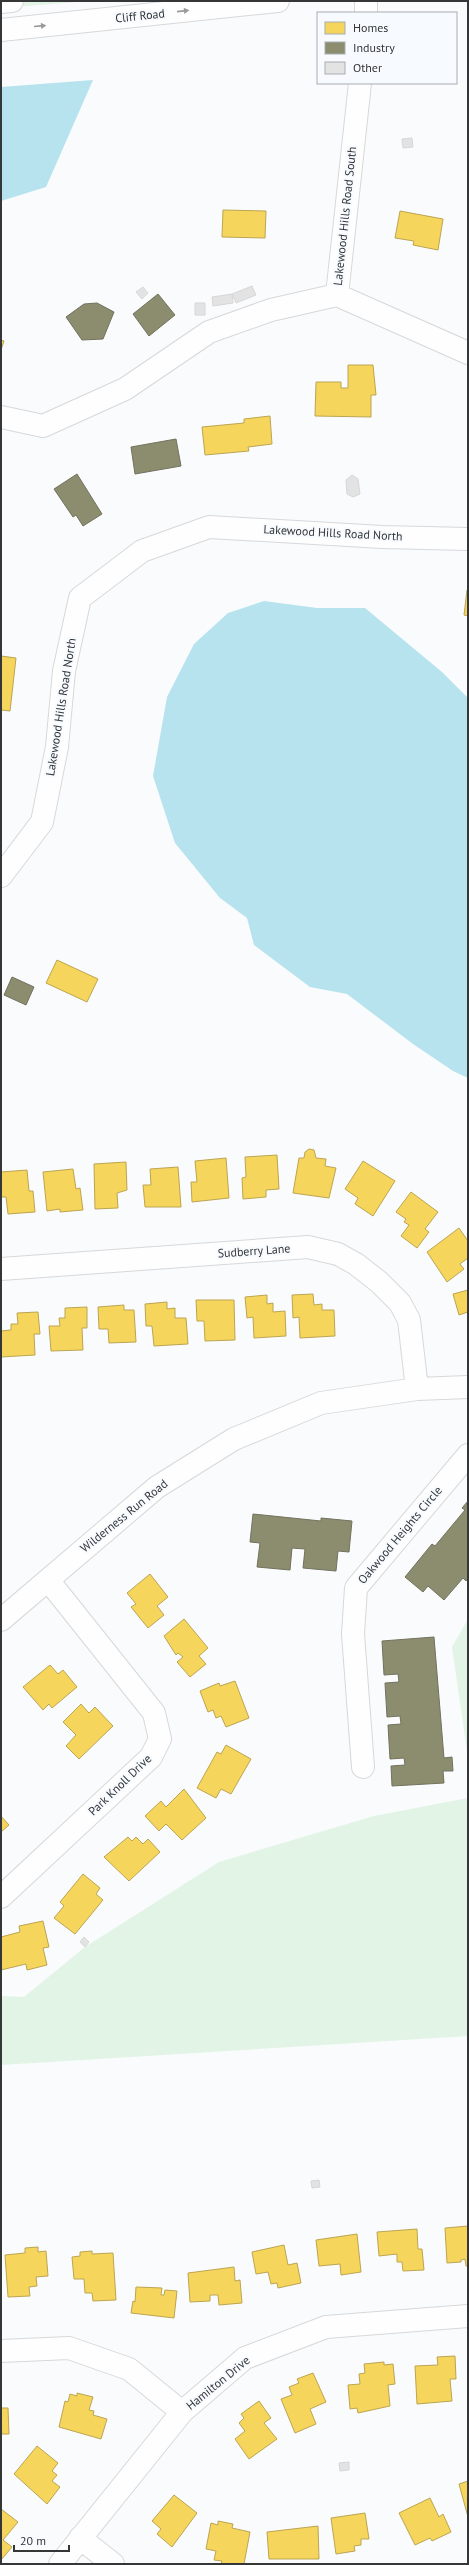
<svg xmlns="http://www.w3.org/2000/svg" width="469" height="2565" viewBox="0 0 469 2565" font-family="'PT Sans',sans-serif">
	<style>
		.green { fill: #e2f4e6 }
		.water { fill: #b7e3ee }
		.homes { fill: #f6d55c; stroke: #bca551 }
		.industry { fill: #8c8c6e; stroke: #72725e }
		.building { fill: #e3e3e3; stroke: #d6d7d6 }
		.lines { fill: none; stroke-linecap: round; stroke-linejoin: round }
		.minor-casing { stroke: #d6d8da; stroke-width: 24 }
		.major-casing { stroke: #d6d8da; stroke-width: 24 }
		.minor { stroke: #fefeff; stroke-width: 22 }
		.major { stroke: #fefeff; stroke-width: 22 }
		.oneway { fill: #999a9c }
		.labels { text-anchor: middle; stroke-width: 4; stroke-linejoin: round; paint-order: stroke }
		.street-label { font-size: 12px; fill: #343638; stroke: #f7fbff }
	</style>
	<rect width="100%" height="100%" fill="#f9fbfd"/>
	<!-- green -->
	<path class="green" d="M1 1H91L1 8Z
		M468 1619V1758L452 1647Z
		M468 1798V2036L1 2065V1996L24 1997 85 1947 219 1862 374 1816Z"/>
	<!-- water -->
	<path class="water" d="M93 80 46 187 1 201V87Z
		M264 601 317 608H365L442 672 468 698V1078L453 1071 413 1044 347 994 310 987 254 945 247 918 220 898 175 843 153 776 167 697 194 644 228 613Z"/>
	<!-- homes -->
	<path class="homes" d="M223 210 266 211 265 238 222 237Z
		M400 211 443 219 438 250 413 245 414 241 395 238Z
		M1 340 4 341 1 350Z
		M348 365H373L376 395H371V417L315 416 316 382H341V388H348Z
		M270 416 272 444 248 447 249 451 205 455 202 427 244 423V419Z
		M467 590H468V616L464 615Z
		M1 656 16 658 10 711 1 710Z
		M57 960 98 979 87 1002 46 983Z
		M309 1149 314 1150 316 1158 326 1159 325 1166 336 1168 329 1198 293 1193 299 1158H304L305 1152Z
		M277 1155 279 1189 266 1190V1197L243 1199 242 1178 246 1177 245 1157Z
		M226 1158 229 1198 192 1202 191 1182H197L195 1161Z
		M363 1161 395 1181 373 1216 355 1204 358 1198 345 1189Z
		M126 1162 127 1190 117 1193 118 1208 95 1209 94 1164Z
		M178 1167 181 1207H145L143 1185H151L150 1169Z
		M73 1169 76 1189 80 1188 83 1210 60 1212V1209L47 1211 43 1172Z
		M27 1170 29 1191H33L35 1212 8 1214 6 1197H1V1172Z
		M411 1192 438 1212 425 1229 429 1232 417 1248 401 1236 409 1225 404 1222 406 1219 396 1212Z
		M459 1228 468 1241V1258L460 1264 464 1269 447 1282 427 1252Z
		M468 1290V1312L459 1315 453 1294Z
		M313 1294 314 1305 322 1304V1310H334L335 1336 300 1338 299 1317 293 1318 292 1295Z
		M267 1295V1304L273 1303V1312L285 1311 286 1336 254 1338 253 1317 247 1318 245 1297Z
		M196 1300H234L235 1340 205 1341 204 1321H197Z
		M167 1302V1309L175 1308V1318H186L188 1344 154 1346 152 1326H146L145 1304Z
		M124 1305V1310H134L136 1342 109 1343 108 1329H99L98 1307Z
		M87 1307V1328H82L83 1350 51 1351 49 1326H60L59 1318H65V1308Z
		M38 1312 40 1334H34L35 1355 1 1357V1331L11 1330V1324H18L17 1313Z
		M150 1574 168 1597 157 1606 164 1615 148 1628 131 1607 136 1604 127 1593Z
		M184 1619 208 1648 199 1656 206 1664 190 1677 177 1662 183 1657 178 1653 176 1655 164 1636Z
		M50 1665 58 1674 63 1670 77 1687 52 1708 49 1704 43 1710 23 1687Z
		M235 1681 249 1718 226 1727 221 1716 216 1718 213 1710 208 1712 200 1691 219 1683 220 1686Z
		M81 1704 89 1713 95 1707 113 1726 79 1759 66 1746 76 1735 63 1722Z
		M226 1745 251 1759 231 1794 221 1789 216 1798 197 1788 217 1752 221 1754Z
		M184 1789 206 1818 182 1840 166 1824 159 1831 145 1816 161 1801 166 1807Z
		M1 1816 9 1825 1 1832Z
		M128 1837 132 1841 136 1837 143 1844 148 1839 160 1852 129 1881 104 1857Z
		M83 1874 100 1888 96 1894 103 1900 75 1934 54 1918 64 1906 60 1902Z
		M43 1921 49 1947 43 1948 47 1965 27 1970 26 1964 1 1970V1937L20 1932 19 1926Z
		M468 2226V2266H466L465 2259 461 2260V2262L447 2263 445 2228Z
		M417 2229 418 2249H422L424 2270 403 2271 402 2262H397V2254L379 2256 377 2232Z
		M357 2234 361 2272 341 2275 340 2264 319 2266 316 2240Z
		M284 2245 288 2265 297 2263 301 2283 278 2288 277 2283 271 2284 268 2272 256 2274 252 2252Z
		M38 2247V2252L46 2251 48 2276 36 2277 37 2286 29 2287 30 2296 8 2297 5 2255 25 2253V2248Z
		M92 2251V2254L113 2253 116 2300 93 2301 92 2293H85L84 2279H74L72 2257 80 2256V2252Z
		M234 2267 235 2281 240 2280 242 2303 219 2305 218 2295H210V2301L190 2302 188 2273Z
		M136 2287 162 2288 161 2295H164L165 2290 177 2291 174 2318 131 2313 133 2301 135 2302Z
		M455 2356 456 2379H450L452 2401 417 2404 415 2366 438 2365 437 2357Z
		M384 2362V2365L393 2364 395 2384 388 2385 390 2406 358 2413 357 2408 350 2409 348 2385 360 2384 359 2374 365 2373 364 2364Z
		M313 2373 326 2402 310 2409 316 2424 295 2433 281 2399 292 2395 289 2387 299 2383 297 2379Z
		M77 2393 93 2397 89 2410 94 2411 93 2415 107 2419 101 2439 59 2427 65 2401 68 2402 70 2394 77 2396Z
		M259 2401 271 2418 264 2423 277 2439 249 2459 235 2439 245 2431 239 2423 244 2418 241 2414Z
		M1 2408H8L9 2434H1Z
		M37 2446 58 2463 52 2471 57 2475 52 2481 60 2487 47 2504 14 2474Z
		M468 2481V2517L459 2484Z
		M174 2495 197 2513 172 2547 157 2534 161 2529 152 2521Z
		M430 2498 439 2517 443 2514 451 2532 432 2541 430 2538 415 2545 399 2513Z
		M1 2509 18 2522 3 2540 12 2547 1 2560Z
		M365 2513 369 2539H361V2545L354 2546 355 2551 336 2554 331 2518Z
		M218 2521 233 2524 232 2528 250 2532 244 2564H221L222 2561 214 2560 216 2551 206 2549 211 2523 218 2525Z
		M318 2526 319 2559H269L267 2532Z"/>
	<!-- industry -->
	<path class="industry" d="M158 294 175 315 149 336 133 314Z
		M97 303 114 312 103 339 82 340 66 317 84 304Z
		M176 439 181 466 135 474 131 447Z
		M77 474 102 514 83 526 76 515 73 517 54 489Z
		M12 977 34 987 26 1005 4 995Z
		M468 1501V1578L466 1581 463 1578 444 1600 428 1586 423 1592 405 1577 432 1544 435 1546 465 1510 462 1508Z
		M253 1514 321 1521V1518L352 1521 349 1552 338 1551 336 1571 303 1568 305 1549 292 1548 290 1570 257 1567 260 1543 250 1542Z
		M434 1637 444 1758 452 1757 453 1771H443L444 1783 392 1786 391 1766 405 1765 404 1758 390 1759 388 1725 401 1724 400 1716 387 1717 385 1683 399 1682 398 1674 384 1675 382 1641Z"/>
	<!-- building -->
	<path class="building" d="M412 138 413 147 403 148 402 139Z
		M252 286 256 295 236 303 232 294Z
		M143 287 148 293 142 299 136 292Z
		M232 294 233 303 213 306 212 297Z
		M195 303H205V315H195Z
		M352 475 358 479 360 494 353 497 347 494 346 480Z
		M84 1937 89 1942 85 1947 80 1942Z
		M319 2180 320 2187 312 2188 311 2181Z
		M349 2462V2470L340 2471 339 2463Z"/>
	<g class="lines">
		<defs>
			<path id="minor" d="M366 1V13
				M337 295 360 83
				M337 295 468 353
				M1 417 43 426 125 389 209 332 271 310 337 295
				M1 876 42 822 57 747 64 671 80 598 142 551 209 527 382 537 468 539
				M1 1269 308 1247 338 1254 356 1264 379 1282 400 1303 409 1320 417 1389
				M1 1620 157 1487 234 1439 321 1403 417 1389 468 1387
				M363 1767 353 1634 356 1588 468 1455
				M1 1897 151 1757 160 1739 154 1713 48 1580
				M1 2351 69 2348 129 2369 182 2412
				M80 2538 113 2564
				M60 2564 182 2412 245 2358 326 2327 468 2316"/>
			<path id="major" d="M1 2 12 1
				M1 30 278 1"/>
		</defs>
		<!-- minor casing -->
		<use href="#minor" class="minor-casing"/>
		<!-- major casing -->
		<use href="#major" class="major-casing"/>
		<!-- minor -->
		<use href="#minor" class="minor"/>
		<!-- major -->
		<use href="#major" class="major"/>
	</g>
	<!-- one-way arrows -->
	<defs><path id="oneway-solid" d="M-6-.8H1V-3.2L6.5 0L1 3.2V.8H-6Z"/></defs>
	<g class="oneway">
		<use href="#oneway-solid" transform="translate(183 11) rotate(-6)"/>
		<use href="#oneway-solid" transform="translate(40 26) rotate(-5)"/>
	</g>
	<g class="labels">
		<!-- street labels -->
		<g class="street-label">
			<text transform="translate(140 16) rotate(-6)" y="4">Cliff Road</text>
			<text transform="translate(345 216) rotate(-84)" y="4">Lakewood Hills Road South</text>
			<text transform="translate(333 533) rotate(3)" y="4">Lakewood Hills Road North</text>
			<text transform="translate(61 707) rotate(-81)" y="4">Lakewood Hills Road North</text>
			<text transform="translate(254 1251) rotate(-4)" y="4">Sudberry Lane</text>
			<text transform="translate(124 1516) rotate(-39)" y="4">Wilderness Run Road</text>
			<text transform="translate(400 1535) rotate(-50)" y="4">Oakwood Heights Circle</text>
			<text transform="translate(120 1785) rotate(-44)" y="4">Park Knoll Drive</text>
			<text transform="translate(218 2383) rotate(-39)" y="4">Hamilton Drive</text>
		</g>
	</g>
	<!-- border -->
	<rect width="469" height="2565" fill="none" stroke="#343638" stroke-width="4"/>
	<!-- legend -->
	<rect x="317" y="12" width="140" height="72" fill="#f7fbff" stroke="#a9acaf"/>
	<rect x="325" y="22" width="20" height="12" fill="#f6d55c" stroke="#a9acaf"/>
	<text x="353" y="32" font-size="12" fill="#343638">Homes</text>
	<rect x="325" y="42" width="20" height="12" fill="#8c8c6e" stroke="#a9acaf"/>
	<text x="353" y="52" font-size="12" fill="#343638">Industry</text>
	<rect x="325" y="62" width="20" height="12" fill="#e3e3e3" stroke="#a9acaf"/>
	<text x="353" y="72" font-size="12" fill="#343638">Other</text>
	<!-- scale -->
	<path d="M14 2545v6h55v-6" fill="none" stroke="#343638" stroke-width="2"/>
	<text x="20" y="2545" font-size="12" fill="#343638" stroke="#f7fbff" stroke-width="3" paint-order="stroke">20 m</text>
</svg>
